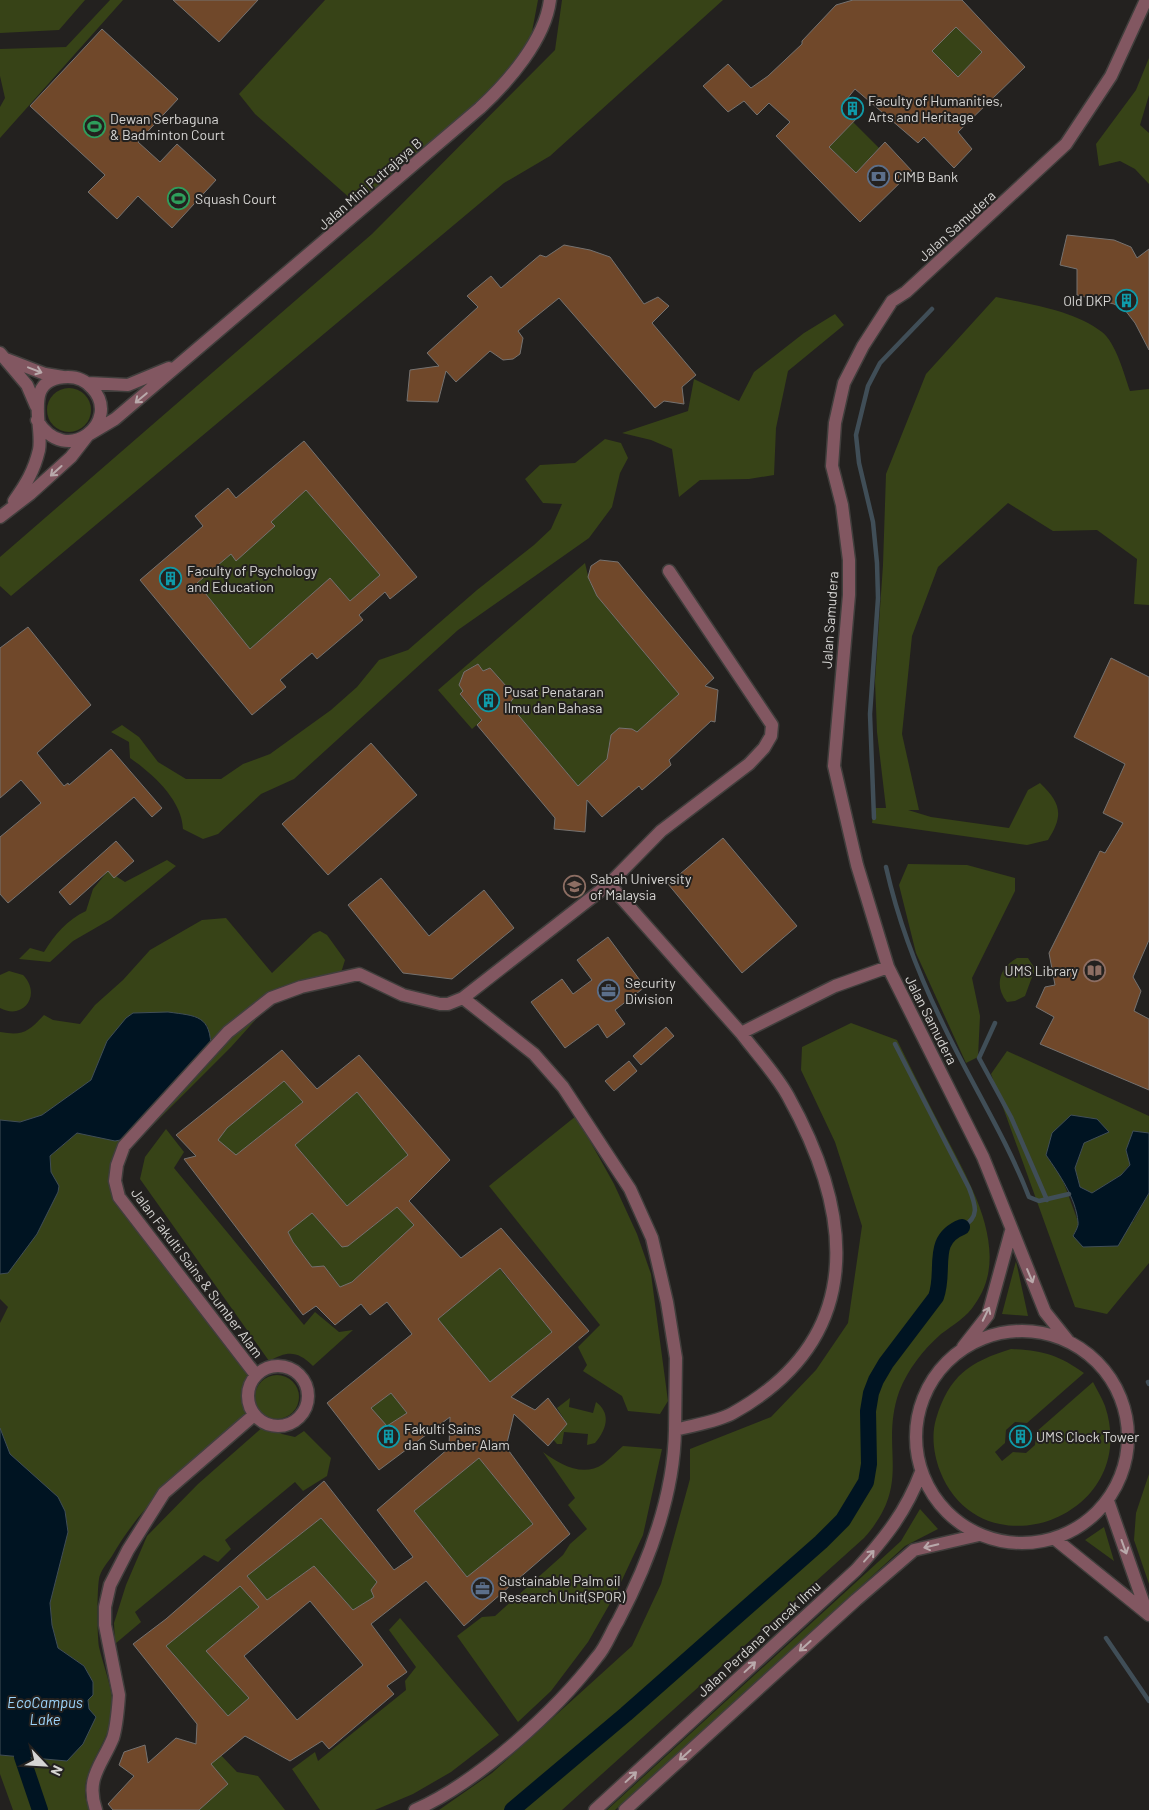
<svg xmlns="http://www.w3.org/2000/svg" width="1149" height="1810" viewBox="0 0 1149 1810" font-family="Barlow,sans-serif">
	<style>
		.green { fill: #374317 }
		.water { fill: #001422; stroke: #404e57 }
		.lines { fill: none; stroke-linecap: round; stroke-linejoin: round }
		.stream { stroke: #404e57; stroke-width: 4.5 }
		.canal { stroke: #001422; stroke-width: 16 }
		.building { fill: #70482a; stroke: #757270; fill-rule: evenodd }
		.minor-casing { stroke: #403e3c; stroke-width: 15 }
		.minor { stroke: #825761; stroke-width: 12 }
		.oneway { stroke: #b9a9ab }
		.labels { text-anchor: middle; stroke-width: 4; stroke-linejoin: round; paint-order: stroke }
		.poi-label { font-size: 14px; fill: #d6d5d3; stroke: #23211f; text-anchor: start }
		.street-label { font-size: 14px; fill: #d6d5d3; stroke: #23211f }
		.water-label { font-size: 15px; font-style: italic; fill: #9dd5fc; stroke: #23211f }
	</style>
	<rect width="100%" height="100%" fill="#23211f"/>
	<!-- green -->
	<path class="green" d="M0 0H85L59 30 0 33Z
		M110 0H123L0 138V107L5 98 0 76V49L66 47Z
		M325 0H538L531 37 503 81 366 200H352L255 114 239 94Z
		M562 0H723L550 156 504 183 11 596 0 586V557L372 234 555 50Z
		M956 27 982 52 958 77 932 51Z
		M1149 58V95L1140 125 1149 133V184L1135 169 1120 161 1099 166 1096 144 1136 90Z
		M853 122 879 148 856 173 829 147Z
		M996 297C1030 304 1075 311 1102 332 1116 343 1124 374 1130 391L1149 389V605L1134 604 1137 559 1097 530 1053 531 1008 503 938 567 912 636 902 734 919 810H908L931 817 1009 828 1028 790 1040 783C1061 803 1064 815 1048 840L1027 845 872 823 874 808H886L877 732 875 681 883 565 886 474 926 374Z
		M835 314 844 325 788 371 776 428 774 475 749 479 700 480 679 497 672 449 651 440 622 433 688 411 694 379 739 401 754 372 804 333Z
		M47 410a22 22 0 1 1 44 0a22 22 0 1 1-44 0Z
		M605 439 621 443 628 458 620 473 612 507 589 538 458 630 294 779 261 794 218 834 203 839 183 829C182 800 153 774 130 758L129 742 111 732 122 725 139 737 158 762 186 779H221L243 764 270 754 331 710 357 687 379 660 408 650 477 590 534 545 551 529 562 504 543 503 525 479 540 465 575 463Z
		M306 490 380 575 350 601 330 578 250 649 197 583 231 554 236 560 275 526 271 522Z
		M585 563 589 580 597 596 679 694 637 732 632 729 619 728 611 735 608 750 613 753 578 786 509 704 515 695 490 669 483 671 477 664 464 672 459 684 463 691 460 695 482 720 472 729 438 690Z
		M167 860 176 866 111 919 73 941 50 962 19 959 30 948 44 952C55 934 67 920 86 911L93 889 108 871 125 882Z
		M908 864 967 865 1015 878V891L972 978 980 1016 978 1057 966 1063 916 953 899 885Z
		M226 918 272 973 313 934 320 931 327 935 345 960 340 976 268 1006 231 1047 125 1153 117 1190 254 1370 246 1396 251 1412C200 1456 146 1496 112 1556 108 1562 100 1571 99 1579 97 1590 97 1636 99 1647 104 1668 113 1689 113 1710 112 1744 71 1776 90 1810H13L0 1774V1755L67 1761 89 1709 88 1700 93 1695V1682L84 1666 58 1648 52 1625 50 1603 68 1532 65 1511 10 1454 0 1428V1323L8 1307 0 1299V1272L8 1273 58 1192 51 1172 50 1156 77 1133 100 1137 211 1039 207 1025 154 1014 133 1013 91 1080C69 1100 32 1130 0 1120V1032C23 1036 28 1032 44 1015L53 1020 80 1024 95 1005 123 980 150 950 202 920Z
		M1017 958H1028L1035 969 1025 996 1015 1001 1007 1002C994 986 999 968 1017 958Z
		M9 971 23 975C42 994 24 1021 0 1008V975Z
		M851 1023 897 1040C912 1070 927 1101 943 1131 968 1180 1013 1251 975 1304 967 1317 953 1325 941 1334 923 1350 908 1369 899 1392 879 1450 914 1482 864 1538L562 1810H439L492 1773 632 1646 661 1584 690 1479V1449L771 1417 816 1370 848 1323 862 1226 835 1142 801 1070 802 1047Z
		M1007 1051 1149 1116V1133L1133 1132 1126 1150 1130 1164 1121 1175 1092 1193 1080 1187 1075 1168 1084 1143 1046 1155 1062 1178 1079 1224 1133 1222 1149 1193V1263L1107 1314 1075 1307 991 1074Z
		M284 1081 303 1102 251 1143 292 1190 233 1156 218 1140 227 1128Z
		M357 1092 409 1155 347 1206 295 1145Z
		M576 1116 614 1184 637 1234 651 1274 668 1401 660 1414 628 1411 622 1396 583 1371 587 1365 578 1347 600 1325 489 1186Z
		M166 1129 184 1152 174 1168 304 1325 315 1312 339 1332 353 1330 313 1366C297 1350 287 1351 269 1361L140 1179 145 1157Z
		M303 1203 342 1247 348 1246 397 1207 414 1225 352 1282 340 1287 324 1266 312 1267 293 1242 288 1232Z
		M1016 1261 1028 1316 1002 1314Z
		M499 1268 552 1332 490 1382 438 1319Z
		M1011 1349C1042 1350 1059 1355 1084 1373L1027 1423 1015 1422 1006 1430 1005 1443 995 1452 1002 1461 1013 1452 1026 1453 1035 1445 1036 1432 1093 1382C1097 1390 1102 1398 1105 1406 1142 1517 981 1576 940 1471 934 1455 931 1436 936 1419 949 1376 969 1362 1011 1349Z
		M255 1397a22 22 0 1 1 44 0a22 22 0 1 1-44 0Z
		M391 1393 407 1413 387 1426 371 1408Z
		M570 1398 569 1407 593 1413 596 1402C612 1414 606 1430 595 1443L587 1445 588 1434 564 1432 562 1444H557L552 1438 567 1424 557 1408Z
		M265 1425 282 1434 295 1437 304 1431 331 1458 327 1476 303 1491 295 1482 225 1540 231 1549 218 1562 204 1555 135 1612 141 1622 115 1644 114 1623 126 1585 147 1536 198 1484Z
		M623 1446 662 1449 643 1535 616 1593 588 1642 551 1691 518 1722 457 1636 482 1617 495 1616 563 1555 570 1544 587 1529 568 1505 575 1498 543 1452C559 1464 583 1478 603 1464 610 1459 617 1451 623 1446Z
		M479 1458 533 1524 467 1577 414 1511Z
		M1149 1474V1584L1134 1540 1136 1513Z
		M920 1509 938 1529 905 1546 615 1810H607L901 1541Z
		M321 1518 377 1582 371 1590 374 1597 353 1610 314 1566 267 1600 247 1576Z
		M1104 1527 1114 1561 1085 1540Z
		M240 1586 259 1607 206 1651 249 1698 228 1716 166 1646Z
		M400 1618 499 1735 451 1772 413 1794 375 1810H320L292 1769 315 1752 318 1761 406 1690 405 1681 416 1667 389 1630Z
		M217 1751 237 1772 258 1776 285 1810H199L228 1784 212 1766 207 1770Z"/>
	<!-- water -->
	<path class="water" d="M168 1012C197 1016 211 1015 211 1050L126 1139 115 1141 77 1133 50 1156 51 1172 59 1186 58 1192 37 1234 8 1273 0 1274V1120L20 1122 42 1115 91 1080 107 1041 126 1018 133 1013Z
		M1071 1115 1097 1119 1109 1132 1084 1143 1075 1168 1080 1187 1092 1193 1121 1175 1130 1165 1126 1150 1133 1131 1149 1133V1193L1118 1246 1083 1247 1073 1236C1075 1232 1079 1226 1078 1222 1076 1198 1059 1174 1046 1155L1052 1133Z
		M0 1428 10 1454 58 1497 65 1511 68 1532 50 1603 52 1625 58 1648 84 1666 93 1682V1695L88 1700 89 1709 96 1717 83 1744 67 1761 0 1755Z"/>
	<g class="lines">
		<!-- stream -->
		<path class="stream" d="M874 818 870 714 878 598 877 563 873 522 859 463 856 435 868 386 880 363 932 309
			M886 867C898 920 917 971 941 1020 969 1080 1005 1135 1029 1197L1039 1201 1069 1194
			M995 1023 979 1058 1011 1117 1047 1200
			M895 1044 969 1188C975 1204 981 1217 962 1227
			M1148 1382 1149 1384
			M1106 1638 1149 1701"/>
		<!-- canal -->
		<path class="canal" d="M22 1757 40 1810
			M512 1810 626 1714 821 1542 843 1520 866 1482 869 1464 868 1411 871 1393 876 1380 886 1363 936 1297C946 1270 929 1240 962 1227"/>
	</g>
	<!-- building -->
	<path class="building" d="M173 0H258L219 42Z
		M853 0H962L1025 67 958 132 972 149 954 168 924 137 918 143 855 89 846 100 860 115 829 147 856 173 885 142 912 171 860 222 776 136 790 122 769 103 757 115 744 101 728 112 703 86 728 64 751 88 768 76 802 44V41L836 5ZM956 27 982 52 958 77 932 51Z
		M102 29 178 99 138 142 160 162 177 144 216 180 172 228 138 196 117 219 88 192 105 175 30 106Z
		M1067 235 1114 240 1131 247 1137 258 1149 249V350L1135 323 1125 310 1114 304 1077 295V269L1060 265Z
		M564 245 590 250 610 257 644 304 658 297 669 306 652 323 696 375 682 387 684 404 664 401 655 408 559 298 518 331 523 338 520 354 513 359 503 360 490 351 456 382 446 371 438 402 407 401 410 370 439 366 427 353 478 307 467 296 491 276 501 288 540 255 546 257Z
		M304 441 417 577 390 599 385 592 359 615 363 620 317 659 312 653 280 680 286 687 252 715 140 580 203 526 195 516 228 488 236 498ZM306 490 380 575 350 601 330 578 250 649 197 583 231 554 236 561 275 526 271 522Z
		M600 560 618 562 714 678 705 686 718 690 715 722 711 721 669 760 671 765 642 790 639 786 602 817 587 800 585 832 554 829 555 818 477 725 482 720 460 694 463 691 459 685 464 672 478 664 483 671 490 668 515 696 509 704 578 786 607 759 611 735 619 728 632 729 637 732 679 694 597 596 588 577 591 566Z
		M28 627 91 705 37 753 64 786 68 783 69 785 111 749 162 808 152 817 134 797 8 903 0 894V837L41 803 21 780 0 798V648Z
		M1111 658 1149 677V940L1133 977 1141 991 1134 1011 1149 1019V1090L1040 1044 1054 1017 1036 1007 1045 987 1055 985 1049 953 1100 851 1105 853 1123 823 1103 813 1125 764 1074 737Z
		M371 743 417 795 328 875 282 824Z
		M723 838 797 926 742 973 668 884Z
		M116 841 134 861 114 878 108 871 70 905 59 892Z
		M381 878 429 936 484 890 514 928 452 979 403 973 348 905Z
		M608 937 645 987 615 1010 625 1024 607 1038 598 1024 565 1048 531 1002 562 979 573 994 592 980 577 960Z
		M666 1027 674 1036 641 1065 633 1056Z
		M282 1050 317 1089 359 1055 450 1160 409 1201 461 1258 501 1228 589 1331 511 1397 535 1410 548 1398 567 1424 548 1446 514 1414 506 1447 570 1534 464 1626 426 1581 371 1624 407 1672 387 1686 394 1694 329 1749 322 1741 290 1761 245 1736 211 1764 228 1784 199 1810H113L108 1804 134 1776 119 1765 124 1752 145 1745 148 1763 176 1738 196 1744 197 1724 133 1644 166 1619 324 1481 394 1570 413 1557 377 1510 449 1448 450 1417 379 1470 327 1403 412 1334 387 1302 370 1315 361 1304 335 1325 316 1306 303 1315 184 1159 196 1156 176 1135ZM284 1081 303 1102 236 1155 218 1140 227 1128ZM357 1092 408 1155 347 1206 295 1145ZM397 1207 414 1225 352 1282 340 1287 324 1266 312 1267 293 1242 288 1232 312 1213 342 1247 348 1246ZM500 1268 552 1332 490 1382 438 1319ZM391 1393 407 1413 387 1426 371 1408ZM479 1458 533 1524 467 1577 414 1511ZM321 1518 377 1582 371 1590 374 1597 353 1610 314 1566 267 1600 247 1576ZM240 1586 259 1607 206 1651 249 1698 228 1716 166 1646ZM310 1601 363 1665 297 1720 244 1656Z
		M629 1061 637 1071 614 1091 605 1081Z"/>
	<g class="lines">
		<defs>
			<path id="minor" d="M0 353 27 385 36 406
				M6 359 45 374 63 377
				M88 383 128 385 169 368
				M14 501C26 484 34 471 39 450 44 426 21 377 68 377 77 377 86 381 92 388 123 421 66 469 37 420
				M0 517 30 494 71 457 88 435 115 419 480 108C508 82 545 40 550 0
				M609 884 661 831 749 764 764 748 771 736 772 725 669 571
				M463 998 609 884 741 1033
				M916 1437a106 106 0 1 1 212 0a106 106 0 1 1-212 0Z
				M1069 1342 1045 1312 983 1157 888 967 857 865 834 766 849 595V560L842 505 832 466 835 423 844 383 863 346 892 301 906 292 1066 144 1111 76 1146 0
				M963 1347 988 1315 1011 1231
				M248 1396a30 30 0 1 1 60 0a30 30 0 1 1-60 0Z
				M256 1375 119 1197 115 1181 117 1165 124 1146 228 1032 271 998 301 987 359 974 403 995 440 1004H448L463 998 534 1054 563 1087 630 1189 652 1238 667 1302 676 1358 675 1430
				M1108 1501 1147 1613
				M1055 1539 1149 1615
				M96 1810C85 1778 102 1765 113 1738 117 1725 118 1708 119 1695L105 1625V1607L110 1585 128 1550 164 1493 254 1415
				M415 1810C477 1783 556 1711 597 1657 606 1647 611 1632 618 1621 649 1562 674 1497 675 1430 693 1425 717 1422 733 1413 867 1338 854 1215 788 1096 776 1074 756 1053 741 1033L835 986 888 967
				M595 1810 856 1570C885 1538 906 1512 921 1472
				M625 1810 856 1600 914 1550 979 1535"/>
		</defs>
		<!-- minor casing -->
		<use href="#minor" class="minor-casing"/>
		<!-- minor -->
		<use href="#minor" class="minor"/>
	</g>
	<!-- one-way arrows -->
	<defs><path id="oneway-shaft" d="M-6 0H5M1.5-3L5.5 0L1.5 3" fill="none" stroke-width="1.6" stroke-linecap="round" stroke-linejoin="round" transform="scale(1.25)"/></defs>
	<g class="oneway">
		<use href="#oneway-shaft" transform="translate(35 370) rotate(21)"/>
		<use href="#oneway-shaft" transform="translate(141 398) rotate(140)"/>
		<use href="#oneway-shaft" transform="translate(56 471) rotate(138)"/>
		<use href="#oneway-shaft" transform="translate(1030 1276) rotate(67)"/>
		<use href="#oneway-shaft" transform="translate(986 1314) rotate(-64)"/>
		<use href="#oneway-shaft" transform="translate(931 1546) rotate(167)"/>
		<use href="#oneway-shaft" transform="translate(1124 1547) rotate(70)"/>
		<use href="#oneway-shaft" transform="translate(869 1556) rotate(-48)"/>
		<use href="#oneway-shaft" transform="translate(805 1646) rotate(138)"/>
		<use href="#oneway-shaft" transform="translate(750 1667) rotate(-43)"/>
		<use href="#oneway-shaft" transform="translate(685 1755) rotate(138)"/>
		<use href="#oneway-shaft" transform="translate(631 1777) rotate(-43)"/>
	</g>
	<!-- icons -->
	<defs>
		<symbol id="building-ring" viewBox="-11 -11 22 22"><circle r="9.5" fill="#23211f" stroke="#0f9aa8" stroke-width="1.5"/><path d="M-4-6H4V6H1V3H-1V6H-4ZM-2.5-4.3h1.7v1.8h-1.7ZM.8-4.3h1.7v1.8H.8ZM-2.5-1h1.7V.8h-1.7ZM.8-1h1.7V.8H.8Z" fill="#0f9aa8"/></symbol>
		<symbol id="stadium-ring" viewBox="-11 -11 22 22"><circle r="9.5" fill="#23211f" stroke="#2e9e5b" stroke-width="1.5"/><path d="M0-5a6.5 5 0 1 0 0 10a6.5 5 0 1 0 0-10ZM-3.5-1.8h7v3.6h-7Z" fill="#2e9e5b"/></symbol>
		<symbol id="bank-ring" viewBox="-11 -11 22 22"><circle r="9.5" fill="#23211f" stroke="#5c6f8a" stroke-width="1.5"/><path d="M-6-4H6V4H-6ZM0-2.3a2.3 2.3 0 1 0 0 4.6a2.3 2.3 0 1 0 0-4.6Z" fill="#5c6f8a"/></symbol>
		<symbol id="university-ring" viewBox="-11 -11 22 22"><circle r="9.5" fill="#23211f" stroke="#8d6e63" stroke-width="1.5"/><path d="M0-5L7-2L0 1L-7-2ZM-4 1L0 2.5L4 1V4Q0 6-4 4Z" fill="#8d6e63"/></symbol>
		<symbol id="library-ring" viewBox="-11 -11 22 22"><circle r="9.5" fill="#23211f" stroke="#8d6e63" stroke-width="1.5"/><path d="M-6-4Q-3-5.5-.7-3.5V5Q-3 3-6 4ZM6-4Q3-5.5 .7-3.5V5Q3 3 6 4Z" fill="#8d6e63"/></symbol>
		<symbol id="office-ring" viewBox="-11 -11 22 22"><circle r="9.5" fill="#23211f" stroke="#5c6f8a" stroke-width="1.5"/><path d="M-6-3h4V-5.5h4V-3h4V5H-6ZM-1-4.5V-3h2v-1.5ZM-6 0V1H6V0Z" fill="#5c6f8a"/></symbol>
	</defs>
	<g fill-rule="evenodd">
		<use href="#building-ring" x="840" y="96" width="25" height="25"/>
		<use href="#stadium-ring" x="82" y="114" width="25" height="25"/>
		<use href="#bank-ring" x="866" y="164" width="25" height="25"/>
		<use href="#stadium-ring" x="166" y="186" width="25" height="25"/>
		<use href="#building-ring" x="1114" y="288" width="25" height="25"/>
		<use href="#building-ring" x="158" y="566" width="25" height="25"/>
		<use href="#building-ring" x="476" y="688" width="25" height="25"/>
		<use href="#university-ring" x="562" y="874" width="25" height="25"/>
		<use href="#library-ring" x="1082" y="958" width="25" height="25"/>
		<use href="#office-ring" x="596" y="978" width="25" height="25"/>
		<use href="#building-ring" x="376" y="1424" width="25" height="25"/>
		<use href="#building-ring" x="1008" y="1424" width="25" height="25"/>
		<use href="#office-ring" x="470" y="1576" width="25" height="25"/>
	</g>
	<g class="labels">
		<!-- poi labels -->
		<g class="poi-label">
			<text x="868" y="106">Faculty of Humanities,<tspan x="868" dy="16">Arts and Heritage</tspan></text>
			<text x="110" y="124">Dewan Serbaguna<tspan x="110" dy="16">&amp; Badminton Court</tspan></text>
			<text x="894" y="182">CIMB Bank</text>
			<text x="195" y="204">Squash Court</text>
			<text x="1111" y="306" text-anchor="end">Old DKP</text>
			<text x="187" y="576">Faculty of Psychology<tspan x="187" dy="16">and Education</tspan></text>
			<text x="504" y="697">Pusat Penataran<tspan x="504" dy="16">Ilmu dan Bahasa</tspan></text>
			<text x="590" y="884">Sabah University<tspan x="590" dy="16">of Malaysia</tspan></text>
			<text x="1078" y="976" text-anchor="end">UMS Library</text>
			<text x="625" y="988">Security<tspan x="625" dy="16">Division</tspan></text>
			<text x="404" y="1434">Fakulti Sains<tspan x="404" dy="16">dan Sumber Alam</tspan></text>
			<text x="1036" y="1442">UMS Clock Tower</text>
			<text x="499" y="1586">Sustainable Palm oil<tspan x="499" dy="16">Research Unit(SPOR)</tspan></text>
		</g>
		<!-- street labels -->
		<g class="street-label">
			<text transform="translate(370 184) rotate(-41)" y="5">Jalan Mini Putrajaya B</text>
			<text transform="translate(957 226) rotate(-42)" y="5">Jalan Samudera</text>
			<text transform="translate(830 620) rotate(-86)" y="5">Jalan Samudera</text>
			<text transform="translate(931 1020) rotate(63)" y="5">Jalan Samudera</text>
			<text transform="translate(197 1273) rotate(53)" y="5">Jalan Fakulti Sains &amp; Sumber Alam</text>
			<text transform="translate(759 1639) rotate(-43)" y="5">Jalan Perdana Puncak Ilmu</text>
		</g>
		<!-- water labels -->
		<g class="water-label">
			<text x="45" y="1708">EcoCampus<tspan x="45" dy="17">Lake</tspan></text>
		</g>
	</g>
	<!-- north arrow -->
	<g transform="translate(45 1765) rotate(115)" stroke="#23211f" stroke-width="4" paint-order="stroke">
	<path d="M0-4L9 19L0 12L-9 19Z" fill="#d6d5d3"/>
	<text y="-8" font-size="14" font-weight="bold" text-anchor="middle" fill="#d6d5d3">N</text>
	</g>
</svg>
